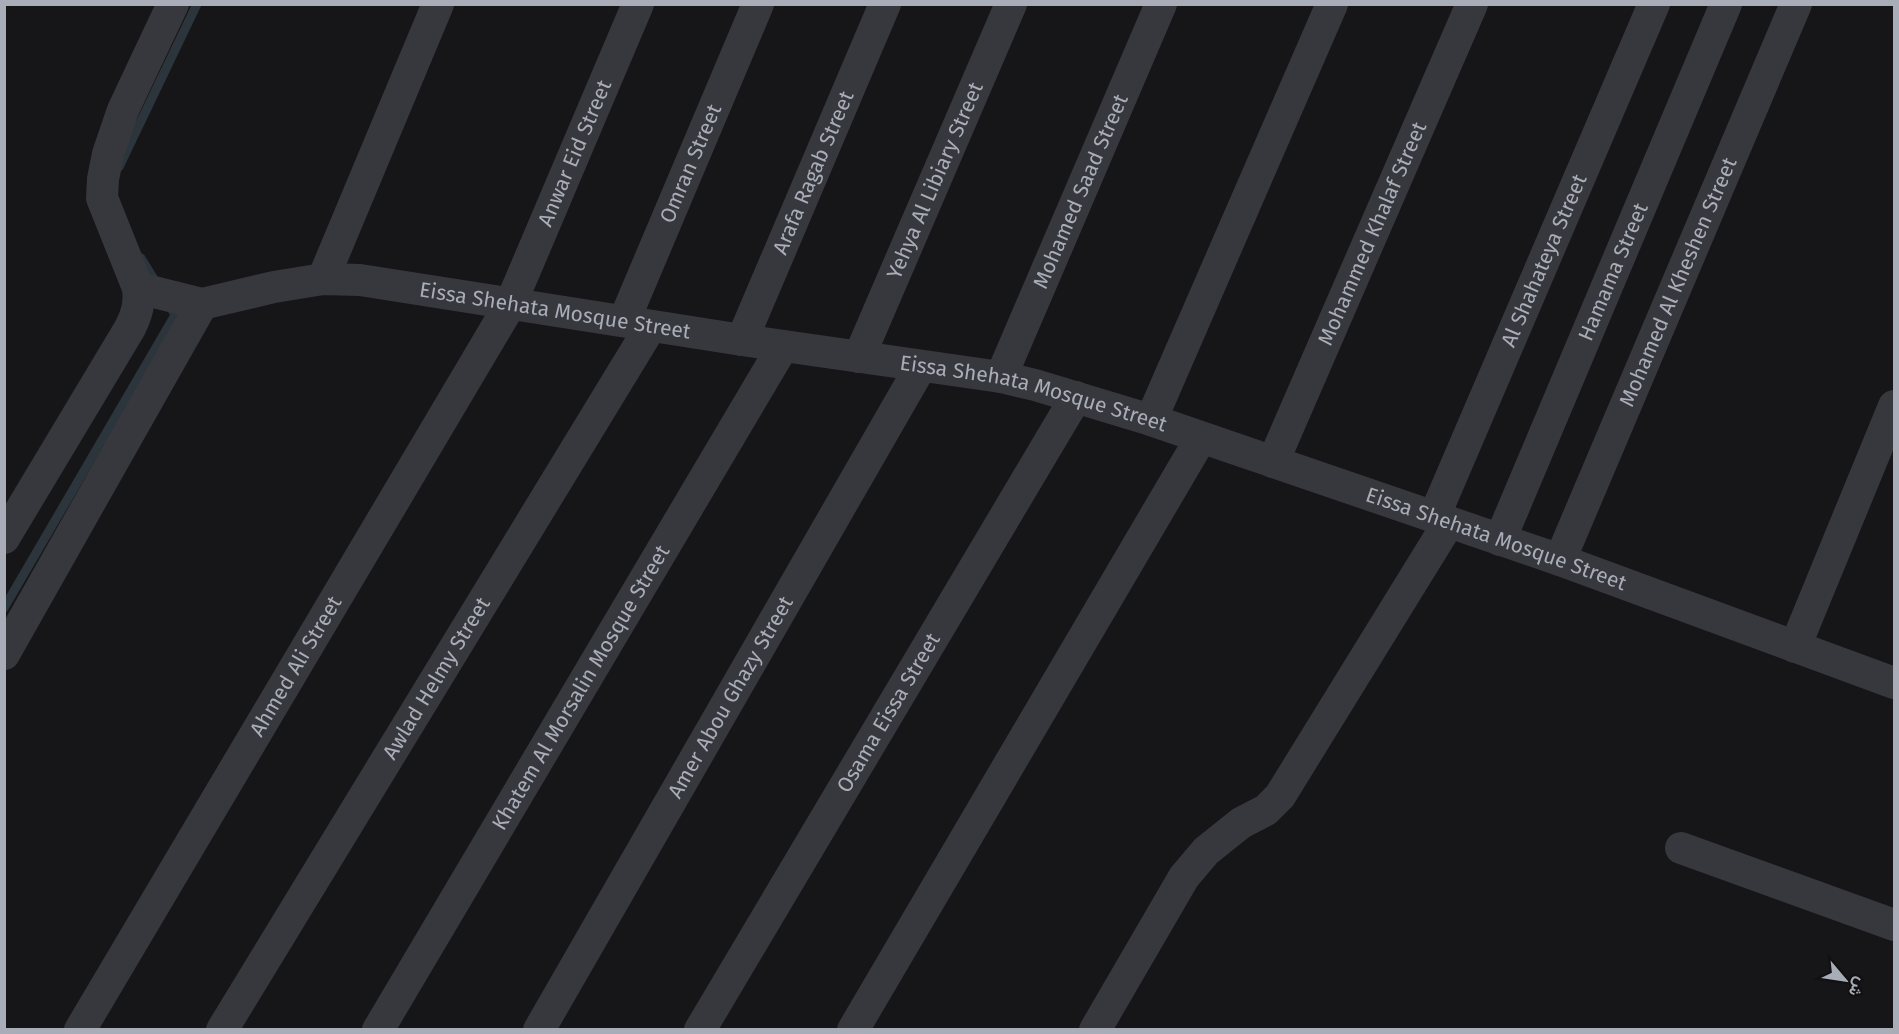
<svg xmlns="http://www.w3.org/2000/svg" width="1899" height="1034" font-family="'Fira Sans',Vazirmatn,sans-serif">
	<rect width="100%" height="100%" fill="#161618"/>
	<g fill="none" stroke-linecap="round" stroke-linejoin="round">
		<path stroke="#2c353c" stroke-width="9" d="M 119,167 L 197,4
			M 141,258 L 157,284
			M 4,608 L 175,315 L 169,304"/>
		<g stroke="#37383d" stroke-width="32">
			<path d="M 323,279 L 438,4"/>
			<path id="s1" d="M 138,288 L 202,304 L 274,287 L 323,279 L 360,280 L 742,340 L 1001,377 L 1035,385 L 1151,420 L 1560,560 L 1894,683"/>
			<path id="s2" d="M 624,321 L 758,4"/>
			<path id="s3" d="M 742,340 L 885,4"/>
			<path id="s4" d="M 859,357 L 1011,4"/>
			<path id="s5" d="M 1001,377 L 1161,4"/>
			<path d="M 1151,420 L 1332,4"/>
			<path id="s6" d="M 1273,462 L 1472,4"/>
			<path id="s7" d="M 1434,517 L 1654,4"/>
			<path d="M 4,538 L 130,328 C 137,314 140,303 138,288 L 102,198 L 103,179 L 108,154 L 123,110 L 173,4"/>
			<path id="s8" d="M 1500,540 L 1726,4"/>
			<path id="s9" d="M 1560,560 L 1796,4"/>
			<path d="M 1795,647 L 1894,406"/>
			<path d="M 4,654 L 202,304"/>
			<path d="M 1681,848 L 1894,925"/>
			<path id="s10" d="M 80,1030 L 511,303 L 638,4"/>
			<path id="s11" d="M 222,1030 L 651,326"/>
			<path id="s12" d="M 378,1030 L 783,346"/>
			<path id="s13" d="M 539,1030 L 921,366"/>
			<path id="s14" d="M 700,1030 L 1076,397"/>
			<path d="M 853,1030 L 1201,438"/>
			<path d="M 1095,1030 L 1184,877 L 1206,851 L 1241,823 L 1266,810 L 1280,796 L 1449,522"/>
		</g>
	</g>
	<g text-anchor="middle" stroke-width="4.5" stroke-linejoin="round" paint-order="stroke">
		<g font-size="21" fill="#a8adb8" stroke="#111113">
			<text dy="7" stroke="none"><textPath href="#s10" startOffset="1008">Anwar Eid Street</textPath></text>
			<text dy="7" stroke="none"><textPath href="#s2" startOffset="171">Omran Street</textPath></text>
			<text dy="7" stroke="none"><textPath href="#s3" startOffset="182">Arafa Ragab Street</textPath></text>
			<text dy="7" stroke="none"><textPath href="#s4" startOffset="192">Yehya Al Libiary Street</textPath></text>
			<text dy="7" stroke="none"><textPath href="#s5" startOffset="202">Mohamed Saad Street</textPath></text>
			<text dy="7" stroke="none"><textPath href="#s6" startOffset="249">Mohammed Khalaf Street</textPath></text>
			<text dy="7" stroke="none"><textPath href="#s7" startOffset="279">Al Shahateya Street</textPath></text>
			<text dy="7" stroke="none"><textPath href="#s8" startOffset="291">Hamama Street</textPath></text>
			<text dy="7" stroke="none"><textPath href="#s9" startOffset="302">Mohamed Al Kheshen Street</textPath></text>
			<text dy="7" stroke="none"><textPath href="#s1" startOffset="424">Eissa Shehata Mosque Street</textPath></text>
			<text dy="7" stroke="none"><textPath href="#s1" startOffset="910">Eissa Shehata Mosque Street</textPath></text>
			<text dy="7" stroke="none"><textPath href="#s1" startOffset="1396">Eissa Shehata Mosque Street</textPath></text>
			<text dy="7" stroke="none"><textPath href="#s10" startOffset="423">Ahmed Ali Street</textPath></text>
			<text dy="7" stroke="none"><textPath href="#s11" startOffset="412">Awlad Helmy Street</textPath></text>
			<text dy="7" stroke="none"><textPath href="#s12" startOffset="398">Khatem Al Morsalin Mosque Street</textPath></text>
			<text dy="7" stroke="none"><textPath href="#s13" startOffset="384">Amer Abou Ghazy Street</textPath></text>
			<text dy="7" stroke="none"><textPath href="#s14" startOffset="369">Osama Eissa Street</textPath></text>
		</g>
	</g>
	<rect width="1899" height="1034" fill="none" stroke="#a8adb8" stroke-width="12"/>
	<g transform="translate(1845 980) rotate(119)" stroke="#111113" stroke-width="4.5" paint-order="stroke">
	<path d="M0-4.5L10 22L0 15L-10 22Z" fill="#a8adb8"/>
	<text y="-9" font-size="16" font-weight="bold" text-anchor="middle" fill="#a8adb8">ش</text>
	</g>
</svg>
